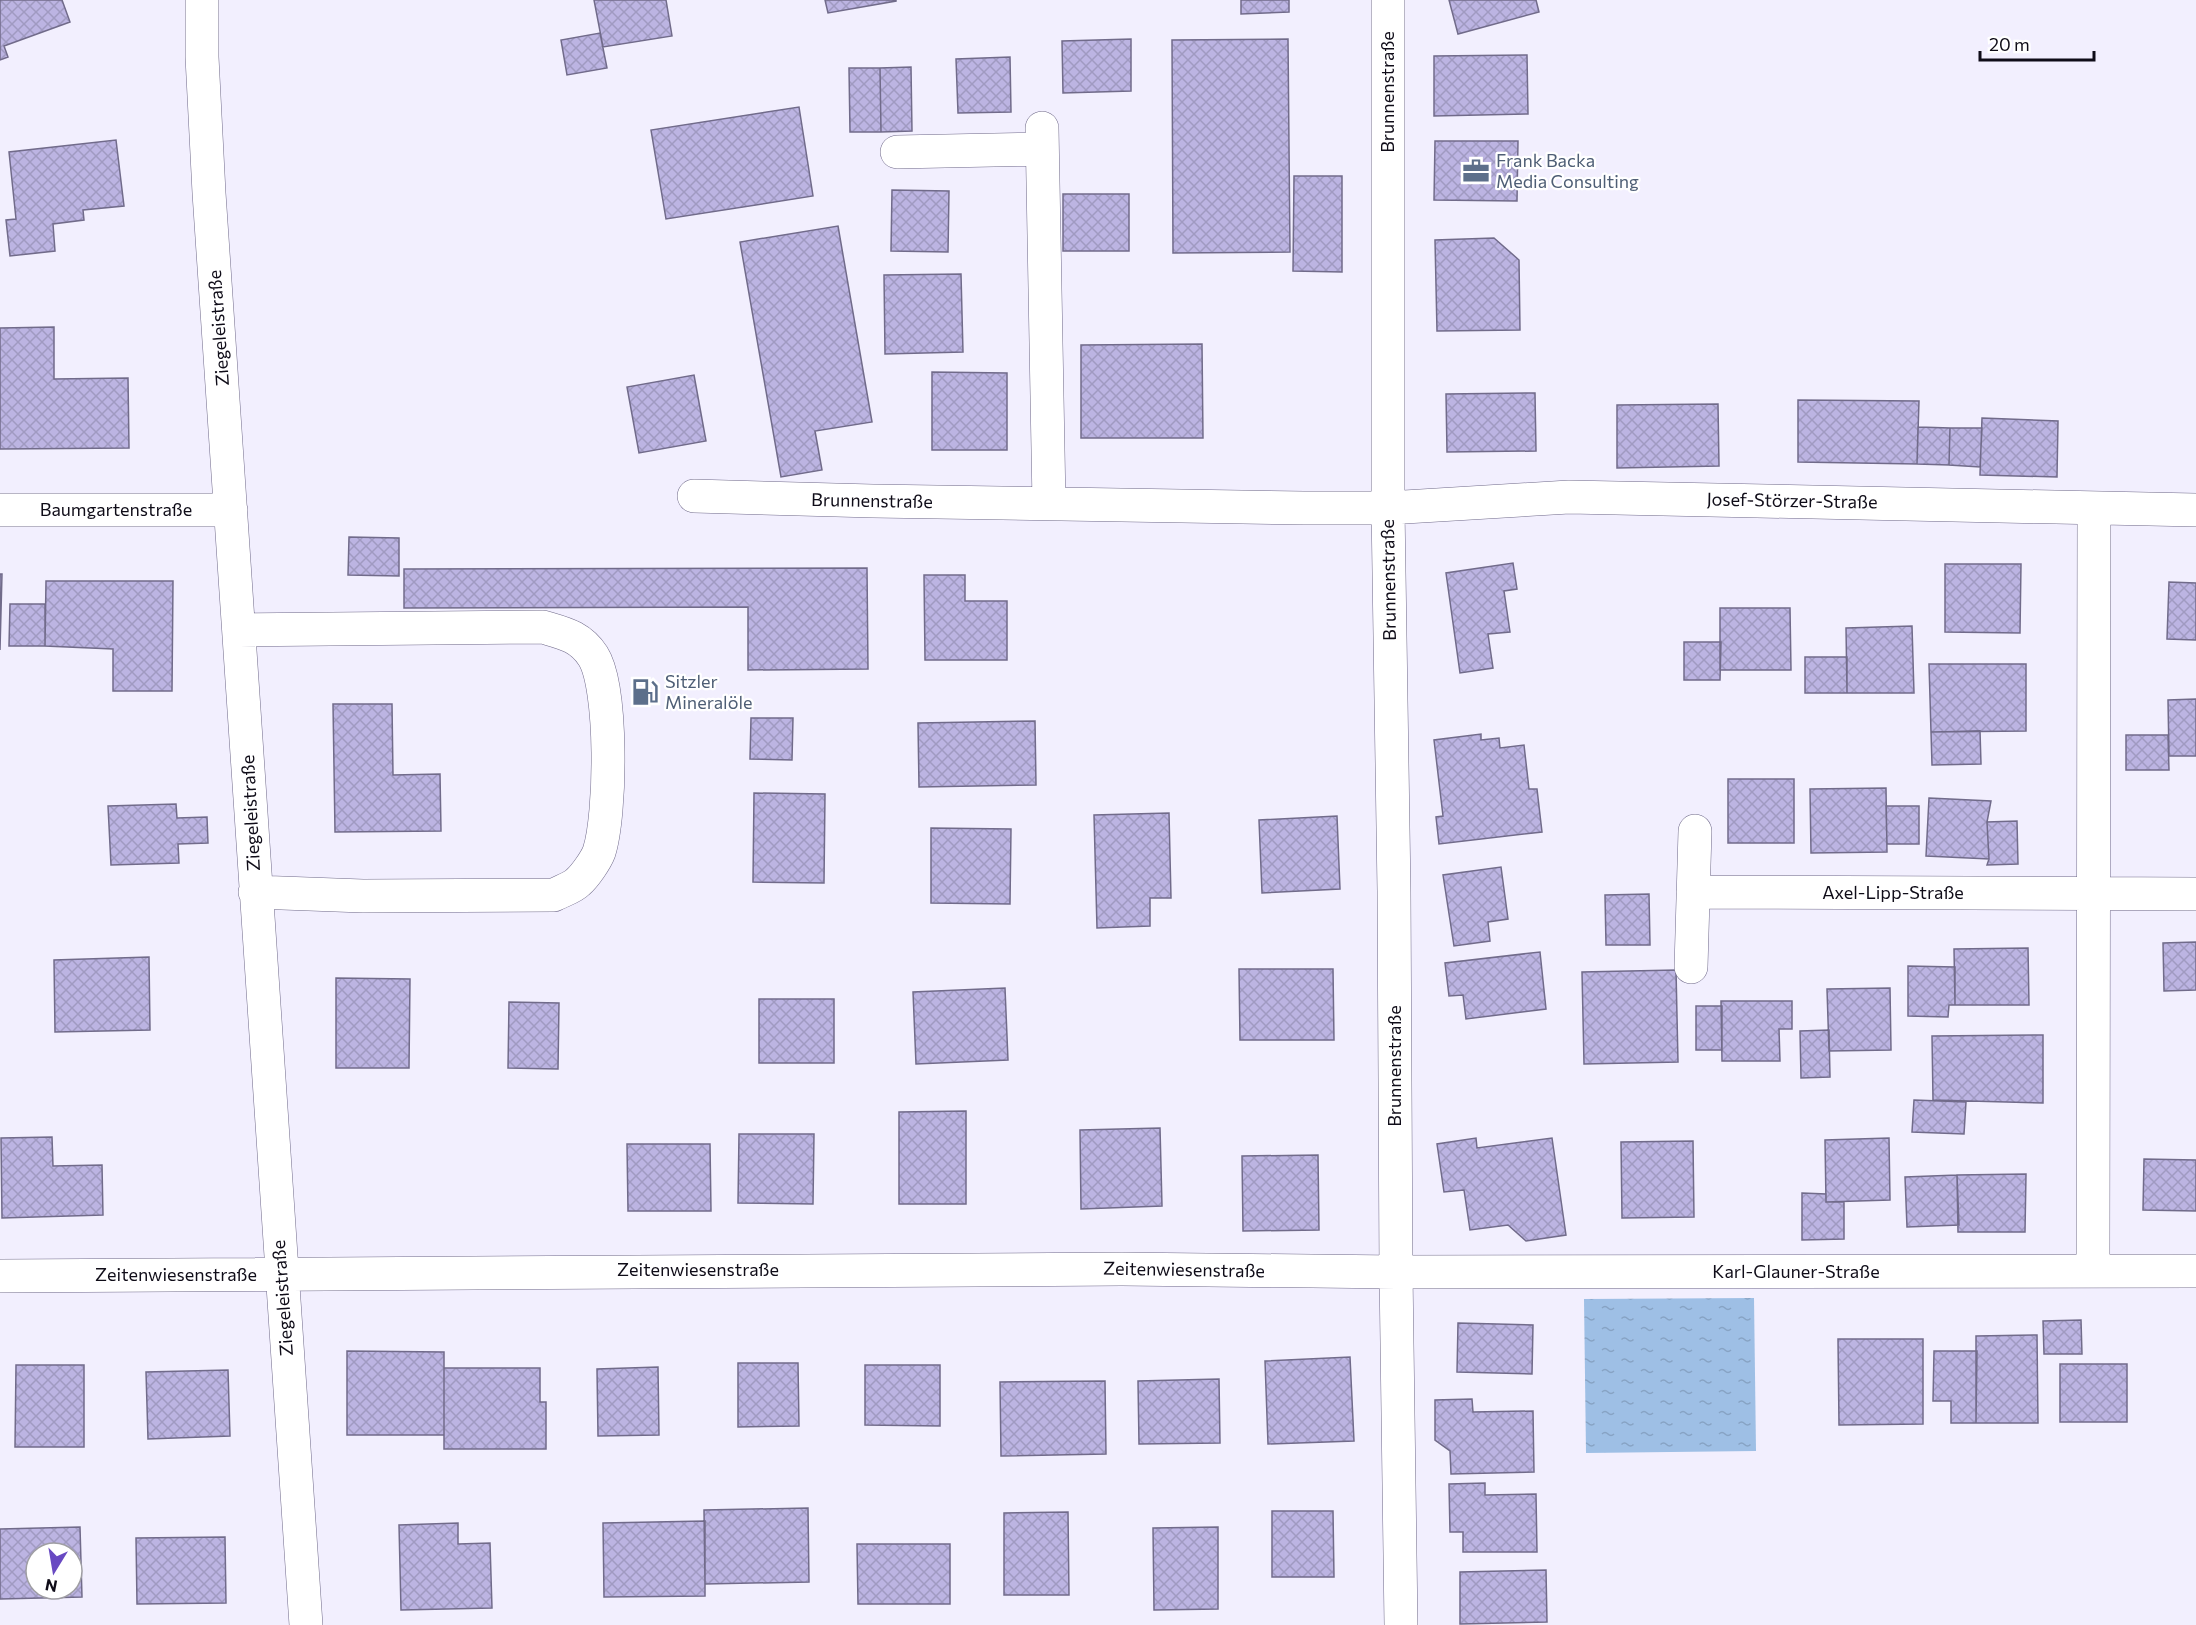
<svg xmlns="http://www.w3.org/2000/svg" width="2196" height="1625" font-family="Commissioner,sans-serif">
	<defs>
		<pattern id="water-ripples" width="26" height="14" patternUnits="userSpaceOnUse" patternTransform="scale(1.5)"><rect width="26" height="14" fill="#9ebfe5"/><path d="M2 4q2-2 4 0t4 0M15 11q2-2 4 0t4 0" fill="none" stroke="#87a3c4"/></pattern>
		<pattern id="building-cross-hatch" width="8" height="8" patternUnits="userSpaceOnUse" patternTransform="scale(1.5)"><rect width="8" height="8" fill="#bcb4e2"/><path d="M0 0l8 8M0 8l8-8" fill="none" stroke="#a09ac1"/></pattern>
	</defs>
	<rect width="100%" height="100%" fill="#f2effe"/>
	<path fill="url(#water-ripples)" d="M 1754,1298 L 1756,1451 L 1586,1453 L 1584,1299 Z"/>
	<path fill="url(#building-cross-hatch)" stroke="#716b8a" stroke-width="1.5" fill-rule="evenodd" d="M 0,0 L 62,0 L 70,22 L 4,46 L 8,57 L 0,60 Z
		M 594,0 L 666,0 L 672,36 L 603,47 Z
		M 825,0 L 896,0 L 896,1 L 828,13 Z
		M 1241,0 L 1289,0 L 1289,12 L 1241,14 Z
		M 1449,0 L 1536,0 L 1539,12 L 1458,34 Z
		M 600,33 L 607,68 L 567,75 L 561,40 Z
		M 1131,39 L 1131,91 L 1063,93 L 1062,41 Z
		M 1288,39 L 1290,252 L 1173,253 L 1172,40 Z
		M 1527,55 L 1528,114 L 1434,116 L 1434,56 Z
		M 1010,57 L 1011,112 L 958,113 L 956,59 Z
		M 911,67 L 912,131 L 881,132 L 880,68 Z
		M 849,68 L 880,68 L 881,132 L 850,132 Z
		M 799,107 L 813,196 L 666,219 L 651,130 Z
		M 116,140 L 124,206 L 83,210 L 84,220 L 53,224 L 55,251 L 10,256 L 6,220 L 16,219 L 9,152 Z
		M 1435,141 L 1518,141 L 1517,201 L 1434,200 Z
		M 1294,176 L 1342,176 L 1342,272 L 1293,271 Z
		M 892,190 L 949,191 L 948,252 L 891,251 Z
		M 1063,194 L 1129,194 L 1129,251 L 1063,251 Z
		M 838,226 L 872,422 L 815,431 L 822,470 L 781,477 L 740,242 Z
		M 1494,238 L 1519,260 L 1520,330 L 1437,331 L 1435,240 Z
		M 961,274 L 963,352 L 885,354 L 884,275 Z
		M 54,327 L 54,379 L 128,378 L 129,448 L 0,449 L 0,328 Z
		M 1202,344 L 1203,438 L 1081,438 L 1081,345 Z
		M 932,372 L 1007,373 L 1007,450 L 932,450 Z
		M 694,375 L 706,441 L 639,453 L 627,387 Z
		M 1535,393 L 1536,451 L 1447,452 L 1446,394 Z
		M 1798,400 L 1919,401 L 1917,464 L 1798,462 Z
		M 1718,404 L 1719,466 L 1617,468 L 1617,405 Z
		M 1982,418 L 2058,421 L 2057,477 L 1980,475 Z
		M 1918,427 L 1950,428 L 1949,465 L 1917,464 Z
		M 1950,428 L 1982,428 L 1980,467 L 1949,465 Z
		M 349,537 L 399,538 L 399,576 L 348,575 Z
		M 1513,563 L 1517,589 L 1504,591 L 1510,632 L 1488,634 L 1493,668 L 1460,673 L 1446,573 Z
		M 1945,564 L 2021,564 L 2020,633 L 1945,632 Z
		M 867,568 L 868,669 L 748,670 L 748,607 L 404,608 L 404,569 Z
		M 0,574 L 2,574 L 0,650 Z
		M 924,575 L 965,575 L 965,601 L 1007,601 L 1007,660 L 925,660 Z
		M 46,581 L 173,581 L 172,691 L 113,691 L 113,649 L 45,646 Z
		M 2169,582 L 2196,583 L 2196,640 L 2167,639 Z
		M 10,604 L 45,604 L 45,646 L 9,646 Z
		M 1720,608 L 1790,608 L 1791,670 L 1720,670 Z
		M 1912,626 L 1914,693 L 1847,693 L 1846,628 Z
		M 1684,642 L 1721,642 L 1720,680 L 1684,680 Z
		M 1805,657 L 1847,657 L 1847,693 L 1805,693 Z
		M 1929,664 L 2026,664 L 2026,731 L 1931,732 Z
		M 2196,699 L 2196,756 L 2169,756 L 2168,700 Z
		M 333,704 L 392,704 L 393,775 L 440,774 L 441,831 L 335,832 Z
		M 751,718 L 793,718 L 792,760 L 750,759 Z
		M 1035,721 L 1036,785 L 919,787 L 918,723 Z
		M 1980,731 L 1981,764 L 1932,765 L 1931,732 Z
		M 1481,734 L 1481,740 L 1499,738 L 1500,748 L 1524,745 L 1529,789 L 1537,789 L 1542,832 L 1439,844 L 1436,817 L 1443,816 L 1434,740 Z
		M 2126,735 L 2168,735 L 2169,770 L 2126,770 Z
		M 1728,779 L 1794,779 L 1794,843 L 1728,843 Z
		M 1886,788 L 1887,852 L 1811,853 L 1810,789 Z
		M 754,793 L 825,794 L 824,883 L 753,882 Z
		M 1929,798 L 1991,801 L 1987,822 L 1989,859 L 1926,856 Z
		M 176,804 L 177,818 L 207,817 L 208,843 L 178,844 L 179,863 L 111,865 L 108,806 Z
		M 1886,806 L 1919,806 L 1919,844 L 1887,844 Z
		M 1169,813 L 1171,898 L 1150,898 L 1150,926 L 1097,928 L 1094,815 Z
		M 1337,816 L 1340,889 L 1262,893 L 1259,820 Z
		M 2017,821 L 2018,864 L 1987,865 L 1989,859 L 1987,822 Z
		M 931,828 L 1011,829 L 1010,904 L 931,903 Z
		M 1501,867 L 1508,919 L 1488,922 L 1490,941 L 1454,946 L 1443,875 Z
		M 1649,894 L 1650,945 L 1606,945 L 1605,895 Z
		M 2196,942 L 2196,990 L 2164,991 L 2163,943 Z
		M 2028,948 L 2029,1005 L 1955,1005 L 1954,949 Z
		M 1540,952 L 1546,1009 L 1466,1019 L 1463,995 L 1449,996 L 1445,963 Z
		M 149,957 L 150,1030 L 55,1032 L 54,960 Z
		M 1908,966 L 1955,967 L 1955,1005 L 1949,1005 L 1948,1017 L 1908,1016 Z
		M 1239,969 L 1333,969 L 1334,1040 L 1240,1040 Z
		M 1676,970 L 1678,1062 L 1584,1064 L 1582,972 Z
		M 336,978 L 410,979 L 409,1068 L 336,1068 Z
		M 1005,988 L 1008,1060 L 916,1064 L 913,992 Z
		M 1890,988 L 1891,1050 L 1829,1051 L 1827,989 Z
		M 759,999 L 834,999 L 834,1063 L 759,1063 Z
		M 1721,1001 L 1792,1001 L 1792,1029 L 1779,1029 L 1780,1061 L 1722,1061 Z
		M 509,1002 L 559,1003 L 558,1069 L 508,1068 Z
		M 1696,1006 L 1722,1006 L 1722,1050 L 1696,1050 Z
		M 1829,1030 L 1830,1077 L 1801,1078 L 1800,1031 Z
		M 2043,1035 L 2043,1103 L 1933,1100 L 1932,1036 Z
		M 1914,1100 L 1966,1102 L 1964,1134 L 1912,1132 Z
		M 966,1111 L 966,1204 L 899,1204 L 899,1112 Z
		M 1160,1128 L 1162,1206 L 1081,1209 L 1080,1130 Z
		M 739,1134 L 814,1134 L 813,1204 L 738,1203 Z
		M 52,1137 L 53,1166 L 102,1165 L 103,1215 L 2,1218 L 1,1138 Z
		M 1476,1138 L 1477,1148 L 1552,1138 L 1566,1235 L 1526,1241 L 1508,1225 L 1470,1230 L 1464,1190 L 1444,1192 L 1437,1144 Z
		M 1889,1138 L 1890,1200 L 1826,1202 L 1825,1140 Z
		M 1693,1141 L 1694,1217 L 1622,1218 L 1621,1142 Z
		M 627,1144 L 710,1144 L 711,1211 L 628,1211 Z
		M 1318,1155 L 1319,1230 L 1243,1231 L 1242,1156 Z
		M 2144,1159 L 2196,1160 L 2196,1211 L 2143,1210 Z
		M 2026,1174 L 2025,1232 L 1958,1232 L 1957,1175 Z
		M 1957,1175 L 1959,1225 L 1907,1227 L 1905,1177 Z
		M 1802,1193 L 1826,1194 L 1826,1202 L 1844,1202 L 1844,1239 L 1802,1240 Z
		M 2081,1320 L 2082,1354 L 2044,1354 L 2043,1321 Z
		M 1458,1323 L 1533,1325 L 1532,1374 L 1457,1372 Z
		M 2037,1335 L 2038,1423 L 1976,1423 L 1976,1336 Z
		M 1838,1339 L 1923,1339 L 1923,1424 L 1839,1425 Z
		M 347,1351 L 444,1352 L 444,1435 L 347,1435 Z
		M 1934,1351 L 1977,1351 L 1976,1423 L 1951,1423 L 1951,1401 L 1933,1401 Z
		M 1350,1357 L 1354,1441 L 1268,1444 L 1265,1361 Z
		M 738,1363 L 798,1363 L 799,1426 L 738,1427 Z
		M 2060,1364 L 2127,1364 L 2127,1422 L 2060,1422 Z
		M 16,1365 L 84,1365 L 84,1447 L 15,1447 Z
		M 865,1365 L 940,1365 L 940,1426 L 865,1425 Z
		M 658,1367 L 659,1435 L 598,1436 L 597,1369 Z
		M 444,1368 L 540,1368 L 540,1402 L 546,1402 L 546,1449 L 444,1449 Z
		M 228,1370 L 230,1436 L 148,1439 L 146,1372 Z
		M 1219,1379 L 1220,1443 L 1139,1444 L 1138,1381 Z
		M 1105,1381 L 1106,1454 L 1001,1456 L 1000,1382 Z
		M 1472,1399 L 1473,1412 L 1533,1411 L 1534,1472 L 1451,1474 L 1450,1451 L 1435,1440 L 1435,1400 Z
		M 1485,1483 L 1485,1495 L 1536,1494 L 1537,1552 L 1463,1552 L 1463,1532 L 1450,1532 L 1449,1484 Z
		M 808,1508 L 809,1582 L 705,1584 L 704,1510 Z
		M 1272,1511 L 1333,1511 L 1334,1577 L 1272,1577 Z
		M 1068,1512 L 1069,1595 L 1004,1595 L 1004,1513 Z
		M 705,1521 L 705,1596 L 604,1597 L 603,1523 Z
		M 458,1523 L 458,1544 L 490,1543 L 492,1608 L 401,1610 L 399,1525 Z
		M 80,1527 L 82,1597 L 0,1599 L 0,1529 ZM 36,1553 L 72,1553 L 72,1589 L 36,1589 Z
		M 1218,1527 L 1218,1609 L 1154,1610 L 1153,1528 Z
		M 225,1537 L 226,1603 L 137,1604 L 136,1538 Z
		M 857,1544 L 950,1544 L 950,1604 L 858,1604 Z
		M 1546,1570 L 1547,1622 L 1460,1624 L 1460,1572 Z"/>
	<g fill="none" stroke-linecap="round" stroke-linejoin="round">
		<defs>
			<path id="minor" d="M 202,0 L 202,57 L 209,193 L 306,1625
				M 1388,0 L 1388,508 L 1394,891 L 1396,1272 L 1401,1625
				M 1042,128 L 1049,503
				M 897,152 L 1042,149
				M 694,496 L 873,501 L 1304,508 L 1388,508 L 1569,497 L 2196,510
				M 0,510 L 231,510
				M 240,630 L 543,627 C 563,633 580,636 593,656 C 613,687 611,816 599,852 C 596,860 585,876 578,882 C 572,888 561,891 554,895 L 363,896 L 255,892
				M 1693,892 L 2196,894
				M 1691,967 L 1695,831
				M 2093,1271 L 2094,508
				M 0,1276 L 1122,1269 L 1396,1272 L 2196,1271"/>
		</defs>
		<use href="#minor" stroke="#706a8a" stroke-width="34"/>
		<use href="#minor" stroke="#fff" stroke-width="33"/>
	</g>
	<defs>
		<symbol id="office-bare" viewBox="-9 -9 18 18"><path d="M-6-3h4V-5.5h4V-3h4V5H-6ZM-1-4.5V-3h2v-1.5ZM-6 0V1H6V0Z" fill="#5c6f8a" stroke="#fff" stroke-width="2.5" paint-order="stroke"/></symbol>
		<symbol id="fuel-bare" viewBox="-9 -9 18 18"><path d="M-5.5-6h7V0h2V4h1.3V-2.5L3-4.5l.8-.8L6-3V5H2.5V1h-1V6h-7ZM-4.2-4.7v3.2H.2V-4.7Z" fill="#5c6f8a" stroke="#fff" stroke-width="2.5" paint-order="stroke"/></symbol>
	</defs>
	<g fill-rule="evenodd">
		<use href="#office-bare" x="1457" y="152" width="38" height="38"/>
		<use href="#fuel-bare" x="626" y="673" width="38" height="38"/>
	</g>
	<g text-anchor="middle" stroke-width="4.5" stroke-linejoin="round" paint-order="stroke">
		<g font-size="18" fill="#0f0c18" stroke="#fff">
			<text transform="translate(1388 92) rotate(-90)" y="6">Brunnenstraße</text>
			<text transform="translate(219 328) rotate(-94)" y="6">Ziegeleistraße</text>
			<text transform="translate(872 501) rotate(1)" y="6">Brunnenstraße</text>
			<text transform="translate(1792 501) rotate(1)" y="6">Josef-Störzer-Straße</text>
			<text x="116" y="516">Baumgartenstraße</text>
			<text transform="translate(1389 580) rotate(-91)" y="6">Brunnenstraße</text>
			<text transform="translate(251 813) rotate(-93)" y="6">Ziegeleistraße</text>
			<text x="1893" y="899">Axel-Lipp-Straße</text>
			<text transform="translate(1395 1066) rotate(-90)" y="6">Brunnenstraße</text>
			<text x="698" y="1276">Zeitenwiesenstraße</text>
			<text transform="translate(1184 1270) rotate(1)" y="6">Zeitenwiesenstraße</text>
			<text x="1796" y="1278">Karl-Glauner-Straße</text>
			<text x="176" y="1281">Zeitenwiesenstraße</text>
			<text transform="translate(283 1298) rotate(-94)" y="6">Ziegeleistraße</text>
		</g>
		<g font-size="18" fill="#4e5e75" stroke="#fff" text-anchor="start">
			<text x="1496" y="167">Frank Backa<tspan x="1496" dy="21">Media Consulting</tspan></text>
			<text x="665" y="688">Sitzler<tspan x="665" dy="21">Mineralöle</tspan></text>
		</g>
	</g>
	<g transform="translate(54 1571) rotate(191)"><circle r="28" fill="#ffffff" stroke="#9f9ea3" stroke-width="1.5"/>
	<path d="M0-4.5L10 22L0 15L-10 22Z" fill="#6849c2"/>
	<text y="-9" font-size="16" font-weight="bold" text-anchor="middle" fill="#0f0c18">N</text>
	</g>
	<path d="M1980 51v9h114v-9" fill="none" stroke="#0f0c18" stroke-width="3"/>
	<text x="1989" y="51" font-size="18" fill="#0f0c18" stroke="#ffffff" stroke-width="4.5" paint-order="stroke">20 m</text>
</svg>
